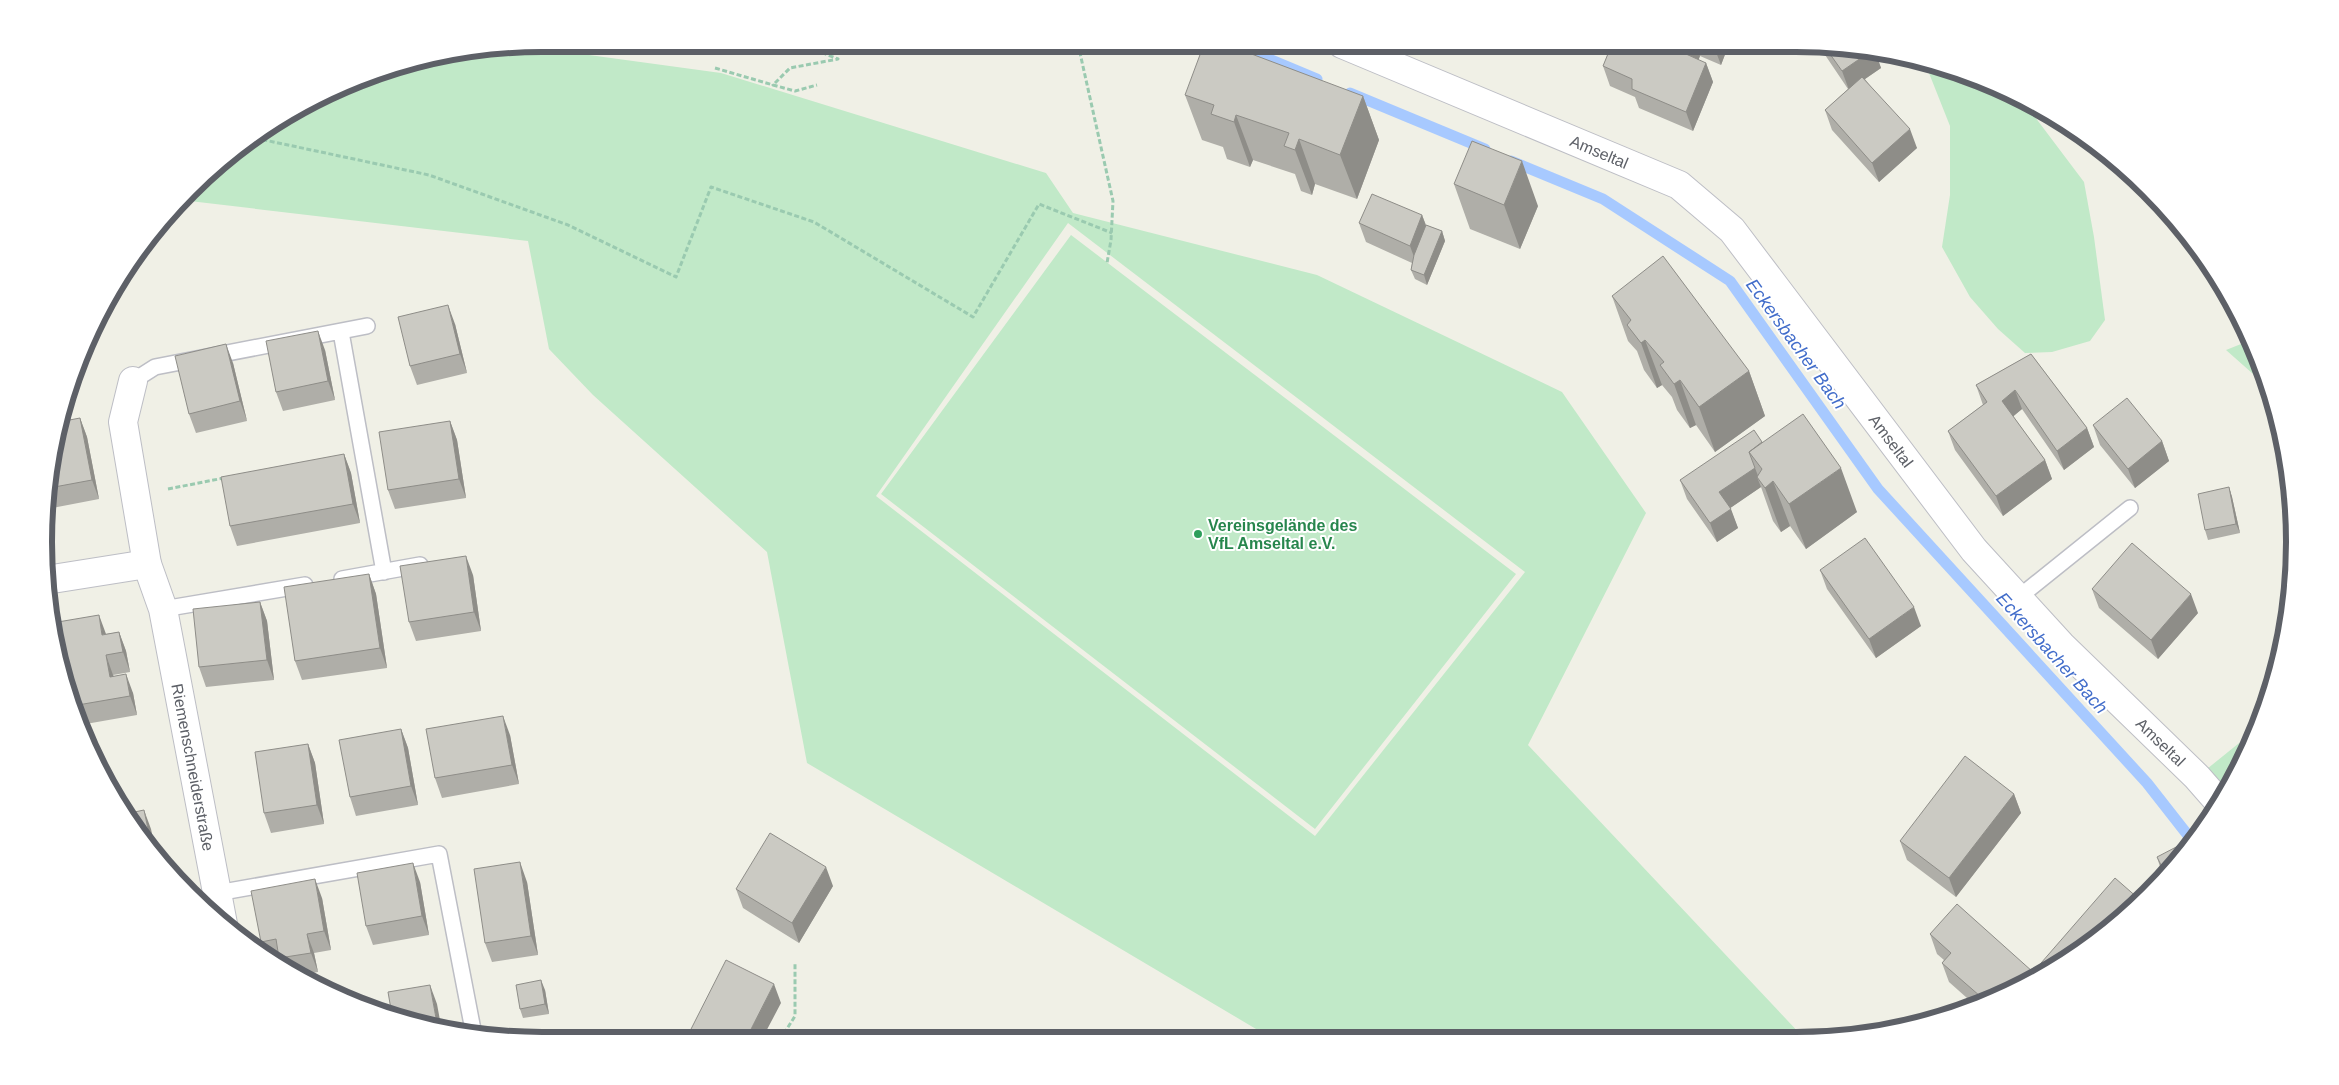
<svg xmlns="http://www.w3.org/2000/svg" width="2339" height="1085" font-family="Helvetica,sans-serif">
	<rect width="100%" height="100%" fill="#f0f0e6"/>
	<path fill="#c1e9c8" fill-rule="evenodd" d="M 523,46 L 721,73 L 1046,173 L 1073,213 L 1317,275 L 1562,392 L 1646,513 L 1528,745 L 1803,1037 L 1273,1039 L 807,763 L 767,552 L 593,395 L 549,349 L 528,241 L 181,200 L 214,167 L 293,110 L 382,70 L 445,53 ZM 1068,223 L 1525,572 L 1315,836 L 876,496 Z
		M 1925,63 L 1987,82 L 2027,103 L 2035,117 L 2084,182 L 2094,237 L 2105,320 L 2090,341 L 2052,352 L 2025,353 L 1998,329 L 1970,297 L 1942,247 L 1950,195 L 1950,126 Z
		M 1071,235 L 1516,574 L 1315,829 L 881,494 Z
		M 2251,340 L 2257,351 L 2271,397 L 2261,381 L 2226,350 Z
		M 2259,727 L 2257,733 L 2211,814 L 2197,777 Z"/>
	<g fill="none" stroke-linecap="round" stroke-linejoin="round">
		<path stroke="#a7c9ff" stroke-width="11" d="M 1233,44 L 1317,79
			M 1350,93 L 1485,149
			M 1511,161 L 1603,199 L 1730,281 L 1878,489 L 2147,783 L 2194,843"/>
		<defs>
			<path id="service" d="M 341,332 L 384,572
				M 133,381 L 155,367 L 367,326
				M 342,579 L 420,565
				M 2018,598 L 2130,508
				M 163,609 L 305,585
				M 217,893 L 439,854 L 474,1035"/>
			<g id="minor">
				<path id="s1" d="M 1342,44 L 1679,185 L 1732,230 L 1974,550 L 2061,645 L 2197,777 L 2218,801"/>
				<path id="s2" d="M 133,381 L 123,422 L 147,564 L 163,609 L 223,924"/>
				<path d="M 46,580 L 147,564"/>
			</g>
		</defs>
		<use href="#service" stroke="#bdbec5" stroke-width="18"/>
		<use href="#minor" stroke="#bdbec5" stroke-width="30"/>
		<path stroke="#9acab0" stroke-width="3" stroke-dasharray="5 2.5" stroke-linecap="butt" d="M 801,44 L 838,59 L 790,68 L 773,85 L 795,91 L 817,85
			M 1078,44 L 1113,201 L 1111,240 L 1107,263
			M 715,68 L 773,85
			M 255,138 L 429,175 L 568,225 L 676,277 L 711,187 L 814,222 L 973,317 L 1039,204 L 1112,233
			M 168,489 L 224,478
			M 780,1040 L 795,1016 L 795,964"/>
		<use href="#service" stroke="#fff" stroke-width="15"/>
		<use href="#minor" stroke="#fff" stroke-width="28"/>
	</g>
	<path fill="#afaea8" d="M 1612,44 L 1729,44 L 1721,65 L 1700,56 L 1698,60 L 1706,63 L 1713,82 L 1693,131 L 1639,108 L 1635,97 L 1610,86 L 1603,66 Z
		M 1819,46 L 1875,51 L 1881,68 L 1865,79 L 1917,148 L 1879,182 L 1832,130 L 1825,110 L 1848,89 Z
		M 1185,95 L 1363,96 L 1379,140 L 1357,199 L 1315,184 L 1312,195 L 1301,191 L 1295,174 L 1253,160 L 1250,167 L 1227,159 L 1223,147 L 1202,140 Z
		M 1454,184 L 1538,206 L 1520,249 L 1470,229 Z
		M 1422,215 L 1426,225 L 1442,231 L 1445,241 L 1427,285 L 1415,279 L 1411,270 L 1412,263 L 1366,242 L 1359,223 Z
		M 1612,296 L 1749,371 L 1765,416 L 1715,452 L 1696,425 L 1690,428 L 1677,410 L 1672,397 L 1662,385 L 1657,388 L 1644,370 L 1637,351 L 1628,341 Z
		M 455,324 L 467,373 L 417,385 L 410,366 Z
		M 325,350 L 335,400 L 283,411 L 276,392 Z
		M 2031,354 L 2087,428 L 2094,447 L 2064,470 L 2022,409 L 2013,416 L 2045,460 L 2052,479 L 2003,516 L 1955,450 L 1948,431 L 1983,405 L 1976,385 Z
		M 233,363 L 247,421 L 196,433 L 189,414 Z
		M 80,418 L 87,437 L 99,499 L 47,509 L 53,445 Z
		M 450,421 L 457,440 L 466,498 L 395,509 L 388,490 Z
		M 2093,425 L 2162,441 L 2169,461 L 2135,488 L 2100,445 Z
		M 1762,442 L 1857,512 L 1806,549 L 1790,526 L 1781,532 L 1773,521 L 1761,487 L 1730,508 L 1738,528 L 1717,542 L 1687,499 L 1680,480 Z
		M 344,454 L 351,473 L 360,523 L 237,546 L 230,526 Z
		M 2229,487 L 2232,497 L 2240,533 L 2208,540 L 2205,530 Z
		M 1820,570 L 1921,626 L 1876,658 L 1827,589 Z
		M 369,574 L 376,594 L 387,668 L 302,680 L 295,661 Z
		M 473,575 L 481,631 L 416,641 L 409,622 Z
		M 2092,589 L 2198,613 L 2158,659 L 2099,608 Z
		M 260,602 L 267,621 L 274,680 L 206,687 L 199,667 Z
		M 119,632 L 126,651 L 130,672 L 113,675 L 114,676 L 133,693 L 137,715 L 80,725 L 70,703 L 106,634 Z
		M 401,729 L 408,748 L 418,805 L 356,816 L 350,797 Z
		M 510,735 L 519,784 L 442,798 L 435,778 Z
		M 308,744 L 315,763 L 324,824 L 271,833 L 264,813 Z
		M 2014,794 L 2021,813 L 1956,897 L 1907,860 L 1900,841 Z
		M 2184,854 L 2164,874 L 2160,867 L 2157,857 Z
		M 420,882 L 429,935 L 373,945 L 366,926 Z
		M 527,882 L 538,955 L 492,962 L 485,943 Z
		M 833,886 L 799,943 L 743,908 L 736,889 Z
		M 322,898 L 331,950 L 314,953 L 318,972 L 296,976 L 282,967 L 279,959 L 273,960 L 265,954 L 261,942 Z
		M 1930,934 L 2033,972 L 2100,938 L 1988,1003 L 1976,1006 L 1949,982 L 1942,963 L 1944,960 L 1937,954 Z
		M 545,990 L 549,1014 L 523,1018 L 520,1009 Z"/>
	<path fill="#8e8d88" d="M 1690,44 L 1695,44 L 1700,56 L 1693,74 L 1686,54 Z
		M 1713,44 L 1729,44 L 1721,65 Z
		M 1871,51 L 1875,51 L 1881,68 L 1849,90 L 1842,71 Z
		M 1706,63 L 1713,82 L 1693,131 L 1686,112 Z
		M 1363,96 L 1379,140 L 1357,199 L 1340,155 Z
		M 1236,115 L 1253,160 L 1250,167 L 1234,122 Z
		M 1910,129 L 1917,148 L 1879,182 L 1872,163 Z
		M 1299,139 L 1315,184 L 1312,195 L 1295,150 Z
		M 1522,161 L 1538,206 L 1520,249 L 1504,205 Z
		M 1422,215 L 1429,234 L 1417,265 L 1410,246 Z
		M 1442,231 L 1445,241 L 1427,285 L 1424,275 Z
		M 448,305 L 455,324 L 467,373 L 460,354 Z
		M 318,331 L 325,350 L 335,400 L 328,381 Z
		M 1645,340 L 1662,385 L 1657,388 L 1641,343 Z
		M 226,344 L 233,363 L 247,421 L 240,401 Z
		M 1749,371 L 1765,416 L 1715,452 L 1699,407 Z
		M 1680,380 L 1696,425 L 1690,428 L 1674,384 Z
		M 2015,390 L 2022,409 L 2009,420 L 2002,401 Z
		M 80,418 L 87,437 L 99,499 L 92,480 Z
		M 450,421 L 457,440 L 466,498 L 459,479 Z
		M 2087,428 L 2094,447 L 2064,470 L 2057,451 Z
		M 2162,441 L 2169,461 L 2135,488 L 2128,469 Z
		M 344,454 L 351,473 L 360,523 L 353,504 Z
		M 2045,460 L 2052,479 L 2003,516 L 1996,496 Z
		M 1755,468 L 1760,481 L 1757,477 L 1761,487 L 1726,511 L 1719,492 Z
		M 1841,468 L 1857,512 L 1806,549 L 1789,504 Z
		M 1773,481 L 1790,526 L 1781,532 L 1765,488 Z
		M 2229,487 L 2232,497 L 2240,533 L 2236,524 Z
		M 1731,509 L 1738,528 L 1717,542 L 1710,523 Z
		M 466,556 L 473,575 L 481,631 L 474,612 Z
		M 369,574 L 376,594 L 387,668 L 380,648 Z
		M 2191,594 L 2198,613 L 2158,659 L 2151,640 Z
		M 260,602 L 267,621 L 274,680 L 267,660 Z
		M 1914,607 L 1921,626 L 1876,658 L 1869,639 Z
		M 99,615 L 106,634 L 102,635 Z
		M 119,632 L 126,651 L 130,672 L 123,652 Z
		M 106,655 L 113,675 L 117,696 L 110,677 Z
		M 126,674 L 133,693 L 137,715 L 130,696 Z
		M 503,716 L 510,735 L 519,784 L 512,765 Z
		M 401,729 L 408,748 L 418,805 L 411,786 Z
		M 308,744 L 315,763 L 324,824 L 317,805 Z
		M 2014,794 L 2021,813 L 1956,897 L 1949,878 Z
		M 144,810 L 151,829 L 157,857 L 153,853 Z
		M 520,862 L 527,882 L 538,955 L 531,936 Z
		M 413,863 L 420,882 L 429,935 L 422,916 Z
		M 826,867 L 833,886 L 799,943 L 792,923 Z
		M 315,879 L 322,898 L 331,950 L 324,931 Z
		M 307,934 L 314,953 L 318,972 L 311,953 Z
		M 541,980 L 545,990 L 549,1014 L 545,1004 Z
		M 774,984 L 781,1003 L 761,1041 L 745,1041 Z
		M 430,985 L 437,1004 L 442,1031 L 438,1029 Z"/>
	<path fill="#cbcac3" stroke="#8e8d88" d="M 1204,44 L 1225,44 L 1363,96 L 1340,155 L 1299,139 L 1295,150 L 1284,146 L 1289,133 L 1236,115 L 1234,122 L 1211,114 L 1214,105 L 1185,95 Z
		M 1612,44 L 1690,44 L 1686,54 L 1706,63 L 1686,112 L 1632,89 L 1632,79 L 1603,66 Z
		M 1825,47 L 1871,51 L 1842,71 Z
		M 1862,77 L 1910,129 L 1872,163 L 1825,110 Z
		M 1472,141 L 1522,161 L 1504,205 L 1454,184 Z
		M 1372,194 L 1422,215 L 1410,246 L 1359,223 Z
		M 1426,225 L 1442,231 L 1424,275 L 1411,270 L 1414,255 Z
		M 1663,256 L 1749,371 L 1699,407 L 1680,380 L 1674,384 L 1660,365 L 1664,362 L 1645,340 L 1641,343 L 1627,325 L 1631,320 L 1612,296 Z
		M 448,305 L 460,354 L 410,366 L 398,317 Z
		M 318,331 L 328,381 L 276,392 L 266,341 Z
		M 226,344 L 240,401 L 189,414 L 175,356 Z
		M 2031,354 L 2087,428 L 2057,451 L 2015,390 L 2002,401 L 2045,460 L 1996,496 L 1948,431 L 1987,402 L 1976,385 Z
		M 2127,398 L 2162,441 L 2128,469 L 2093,425 Z
		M 1803,414 L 1841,468 L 1789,504 L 1773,481 L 1765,488 L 1757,477 L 1762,469 L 1749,452 Z
		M 80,418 L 92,480 L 49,488 L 53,445 L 59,422 Z
		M 450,421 L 459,479 L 388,490 L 379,432 Z
		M 1754,430 L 1762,442 L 1749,452 L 1755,468 L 1719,492 L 1731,509 L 1710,523 L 1680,480 Z
		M 344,454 L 353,504 L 230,526 L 221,477 Z
		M 2229,487 L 2236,524 L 2205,530 L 2198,494 Z
		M 1865,538 L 1914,607 L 1869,639 L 1820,570 Z
		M 2132,543 L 2191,594 L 2151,640 L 2092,589 Z
		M 466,556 L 474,612 L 409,622 L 400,566 Z
		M 369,574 L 380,648 L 295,661 L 284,587 Z
		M 260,602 L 267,660 L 199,667 L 193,609 Z
		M 99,615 L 102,635 L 119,632 L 123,652 L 106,655 L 110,677 L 126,674 L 130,696 L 72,706 L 52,623 Z
		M 503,716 L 512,765 L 435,778 L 426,729 Z
		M 401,729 L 411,786 L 350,797 L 339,740 Z
		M 308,744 L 317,805 L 264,813 L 255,752 Z
		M 1965,756 L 2014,794 L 1949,878 L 1900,841 Z
		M 144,810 L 153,853 L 147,846 L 125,814 Z
		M 770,833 L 826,867 L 792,923 L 736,889 Z
		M 2180,845 L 2184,854 L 2165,873 L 2157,857 Z
		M 520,862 L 531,936 L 485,943 L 474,869 Z
		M 413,863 L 422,916 L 366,926 L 357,873 Z
		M 2115,878 L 2139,899 L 2100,938 L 2029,979 L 2028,978 Z
		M 315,879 L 324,931 L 307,934 L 311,953 L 279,958 L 276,939 L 261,942 L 251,891 Z
		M 1957,904 L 2033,972 L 2028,978 L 2029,980 L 1988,1003 L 1942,963 L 1951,953 L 1930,934 Z
		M 726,960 L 774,984 L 745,1041 L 690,1041 L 686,1039 Z
		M 541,980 L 545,1004 L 520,1009 L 516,985 Z
		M 430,985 L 438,1029 L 392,1015 L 388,992 Z"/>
	<circle fill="#2e9e5b" stroke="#fff" stroke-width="2" cx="1198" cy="534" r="5"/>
	<g text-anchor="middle" stroke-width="4" stroke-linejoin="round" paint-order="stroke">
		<g font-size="16" fill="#5d6067" stroke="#fff">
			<text dy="6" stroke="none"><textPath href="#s1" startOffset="279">Amseltal</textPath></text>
			<text dy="6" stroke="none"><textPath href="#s1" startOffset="699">Amseltal</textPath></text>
			<text dy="6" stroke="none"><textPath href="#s1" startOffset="1104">Amseltal</textPath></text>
			<text dy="6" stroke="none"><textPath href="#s2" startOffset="395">Riemenschneiderstraße</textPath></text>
		</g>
		<g font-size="16" font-weight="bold" fill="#27864d" stroke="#fff" text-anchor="start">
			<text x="1208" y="531">Vereinsgelände des<tspan x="1208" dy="18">VfL Amseltal e.V.</tspan></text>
		</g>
		<g font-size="18" font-style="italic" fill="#426dca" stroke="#fff">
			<text transform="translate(1796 344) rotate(54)" y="6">Eckersbacher Bach</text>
			<text transform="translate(2052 653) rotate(48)" y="6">Eckersbacher Bach</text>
		</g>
	</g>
	<path d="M0 0H2339V1085H0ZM542 52H1796A490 490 0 0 1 2286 542V542A490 490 0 0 1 1796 1032H542A490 490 0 0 1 52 542V542A490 490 0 0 1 542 52Z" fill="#fff" fill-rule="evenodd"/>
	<path fill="none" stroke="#5d6067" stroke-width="6" d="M542 52H1796A490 490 0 0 1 2286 542V542A490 490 0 0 1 1796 1032H542A490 490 0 0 1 52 542V542A490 490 0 0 1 542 52Z"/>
</svg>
